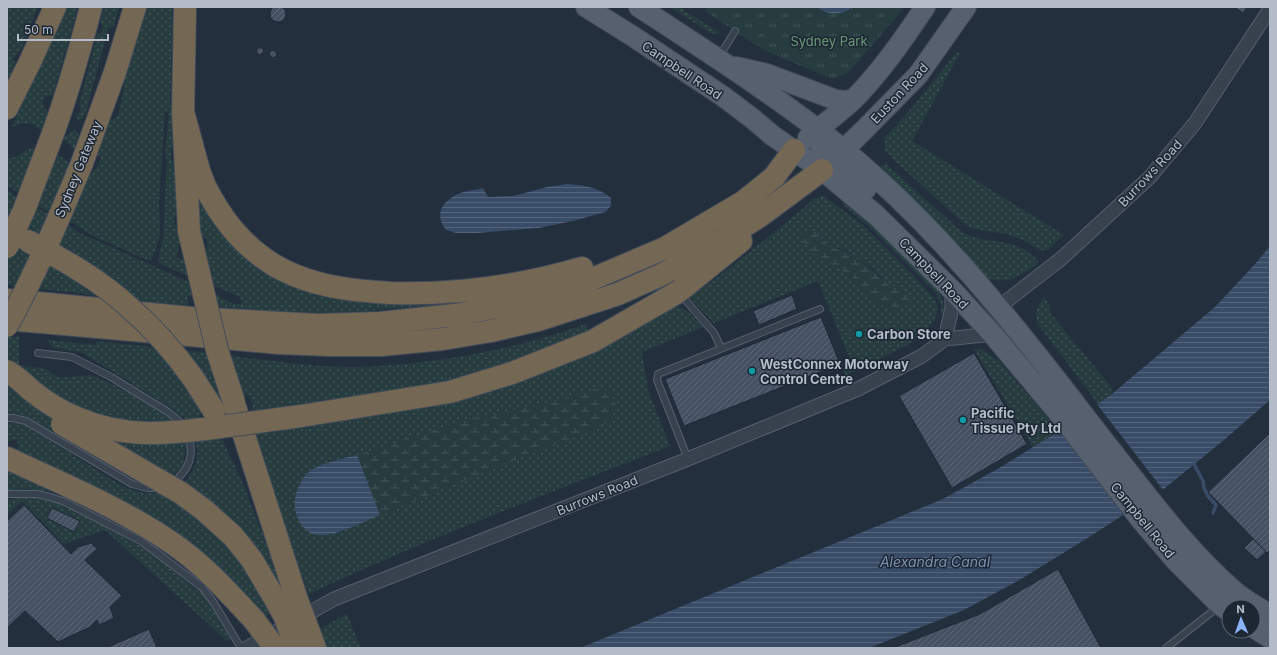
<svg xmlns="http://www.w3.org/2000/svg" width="1277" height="655" font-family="Inter,sans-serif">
	<defs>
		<pattern id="grass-dots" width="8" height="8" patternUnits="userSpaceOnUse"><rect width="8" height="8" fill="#263c3f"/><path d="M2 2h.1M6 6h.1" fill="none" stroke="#435659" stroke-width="1.8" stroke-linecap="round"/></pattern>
		<pattern id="wetland-marsh" width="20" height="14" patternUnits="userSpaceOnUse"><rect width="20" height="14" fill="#263c3f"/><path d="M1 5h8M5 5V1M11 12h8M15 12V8" fill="none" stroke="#435659"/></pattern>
		<pattern id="park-tufts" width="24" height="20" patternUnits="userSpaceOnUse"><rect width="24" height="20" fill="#263c3f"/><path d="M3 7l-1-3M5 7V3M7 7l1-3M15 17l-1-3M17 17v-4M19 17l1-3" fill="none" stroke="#435659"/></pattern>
		<pattern id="water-rules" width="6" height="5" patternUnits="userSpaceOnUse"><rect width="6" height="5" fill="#394c67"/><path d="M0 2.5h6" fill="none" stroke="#53647b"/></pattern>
		<pattern id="building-hatch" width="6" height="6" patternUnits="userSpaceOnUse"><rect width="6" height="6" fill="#455162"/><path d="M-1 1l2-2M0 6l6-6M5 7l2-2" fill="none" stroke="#5d6877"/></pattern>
	</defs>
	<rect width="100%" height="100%" fill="#242f3e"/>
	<path fill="url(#grass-dots)" fill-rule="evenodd" d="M 7,7 L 38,7 L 21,50 L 18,52 L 13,60 L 16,65 L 7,81 Z
		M 65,7 L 78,7 L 53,95 L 45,96 L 42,104 L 49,114 L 42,131 C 33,121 24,122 12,127 Z
		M 104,7 L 119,7 L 114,26 L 108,29 L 85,116 L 78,121 L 76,114 L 79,113 L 81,109 L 79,105 L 97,35 L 102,32 L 103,27 L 100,22 Z
		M 143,7 L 173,7 L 170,101 L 174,147 L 171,150 L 171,158 L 173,161 L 178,213 L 174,218 L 174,224 L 180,229 L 181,234 L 179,236 C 180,244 177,250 177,258 C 187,261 204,259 207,247 C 208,244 207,241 206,238 L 198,238 L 193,196 L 199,196 L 256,260 L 439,301 L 439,305 L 338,313 L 306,314 L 212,306 L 212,298 L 188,296 L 188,306 L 7,285 L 7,240 L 35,233 L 14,220 L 7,221 L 7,190 C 29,208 58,215 80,233 L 211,292 L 233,304 L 241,304 L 242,301 L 239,297 L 234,294 L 162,265 L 158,261 C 159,252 163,246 163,237 C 165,212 165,186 167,161 L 165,155 L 169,113 L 165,110 L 159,203 L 160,233 L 157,245 L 151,261 L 145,259 L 93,236 L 73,223 L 39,207 L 7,185 L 7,157 C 17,161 23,149 32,148 C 41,147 61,155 67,161 C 69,163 71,166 73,168 L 92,172 C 98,168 99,163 101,157 L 97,155 L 109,121 L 117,117 L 121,104 L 127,62 Z
		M 670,7 L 679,7 L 720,33 L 713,34 L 709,32 Z
		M 957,52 L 960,53 L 912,141 L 1064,235 C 1060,238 1049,250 1045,251 C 1040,252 1027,241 1021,239 C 1004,231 985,233 967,226 L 895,161 L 885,150 L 884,138 L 905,116 Z
		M 75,130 L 80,136 L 74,151 L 70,145 L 63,140 L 63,137 L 70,134 L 70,132 Z
		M 886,164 L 963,233 C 990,246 1015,235 1038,261 L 1037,264 C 1024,273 1006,286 988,278 C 984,276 979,272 975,270 L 879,167 L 883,166 Z
		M 825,195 L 825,197 L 863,225 L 911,273 L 932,296 L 936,302 L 938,309 L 934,321 L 929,327 L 909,344 L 846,376 L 842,368 L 852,364 L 818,281 L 714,323 L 691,299 L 690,296 L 693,292 L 713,281 L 787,222 L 814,199 ZM 815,231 L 825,242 L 833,247 L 847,251 L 871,267 L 887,283 L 903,290 L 884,307 C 869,298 860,283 846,273 C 835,265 821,262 812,251 Z
		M 845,198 L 935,284 C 941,294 945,303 944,315 L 941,314 C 942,305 939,299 934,291 L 868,226 L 842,204 Z
		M 1044,297 L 1049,303 L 1051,314 L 1113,389 L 1112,394 L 1098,404 L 1037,323 C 1035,312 1037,305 1044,297 Z
		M 672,306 C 685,305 694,318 703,327 L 642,352 L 648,390 L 670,446 C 549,493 427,539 309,594 L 297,562 L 246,414 L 251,410 L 253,404 L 249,396 L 244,394 L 222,398 L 202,409 L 199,420 L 205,430 L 213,431 L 221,437 L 242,481 L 286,596 L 283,597 L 267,569 L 256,553 L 238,531 L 206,504 L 199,514 C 217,531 235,548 250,568 C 260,581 267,596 274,611 L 263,618 L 244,592 L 221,571 L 197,552 L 167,531 L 136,515 L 14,456 C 18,450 21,445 16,439 L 7,442 L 7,423 L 16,423 L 25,425 L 124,487 L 132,490 L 144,493 L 157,493 L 171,489 L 187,480 L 196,463 L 197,450 L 192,430 L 184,418 L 170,407 L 81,352 L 53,348 L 47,340 L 96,345 L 96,341 C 141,346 186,350 231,356 C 272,361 313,367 355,367 C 432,365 513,350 586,324 L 590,336 L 560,349 L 559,346 C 534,358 507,371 480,378 C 421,395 359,401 298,409 L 300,426 L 364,415 L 430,406 L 473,394 L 523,378 L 585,355 Z
		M 7,336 L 19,337 L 19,366 L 44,368 L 59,378 L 91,375 L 116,386 L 139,399 L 177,422 L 186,442 L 185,453 L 183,465 L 178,471 L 171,476 L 148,483 L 137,480 L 123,474 L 117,469 L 112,430 L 84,449 C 80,447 76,447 72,445 C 54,437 28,409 7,414 Z
		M 974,349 L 980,349 L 998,360 L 1059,431 L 1033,447 Z
		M 7,465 L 70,498 L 52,492 L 29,489 L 7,490 Z
		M 25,496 L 44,499 L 63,505 L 86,515 L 149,551 L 203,594 L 216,614 L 230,639 L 227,641 L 105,530 L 64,544 L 22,501 L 7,515 L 7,500 Z
		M 347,614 L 361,648 L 284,648 Z"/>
	<path fill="url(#wetland-marsh)" d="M 810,229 C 818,232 820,238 826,243 C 837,250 849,252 860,259 C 870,266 877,277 888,283 C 896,289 914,290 910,304 L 900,309 L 895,309 L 894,311 C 886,308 878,305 872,299 C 863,290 856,280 846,273 C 839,268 831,266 823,262 C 816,258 805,244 800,237 C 802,232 805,230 810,229 Z
		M 596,389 L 608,390 C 618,402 615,407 611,421 L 580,436 L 512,461 L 380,515 L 357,455 L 465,420 L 538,405 Z"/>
	<path fill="url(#park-tufts)" d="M 707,7 L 903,7 L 899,14 L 849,72 L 837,78 L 830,78 L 777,56 L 757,46 L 705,11 Z"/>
	<path fill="url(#water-rules)" d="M 817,7 L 855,7 C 841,14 830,17 817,7 Z
		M 567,184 C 583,185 598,187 611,198 L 611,206 L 605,212 L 577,220 L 539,228 L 477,233 L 456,233 L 446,230 C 435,216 440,203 456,195 C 463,191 475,190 483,188 L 488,197 L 513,196 L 547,187 Z
		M 1270,246 L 1270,400 L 1224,440 L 1165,488 L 1086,539 L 1021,579 L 964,610 L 869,648 L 580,648 L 943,499 L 1001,467 L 1059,431 L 1112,394 L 1215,307 L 1256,263 Z
		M 357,455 L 380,515 C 365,521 333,538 317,535 C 301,532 293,513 295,499 C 296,490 302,478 309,472 C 319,463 343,459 357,455 Z"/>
	<path fill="#242f3e" d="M 1096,403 L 1164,491 L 1125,516 L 1058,429 Z"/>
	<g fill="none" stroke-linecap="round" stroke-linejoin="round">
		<path stroke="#394c67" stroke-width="3.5" d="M 1194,464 L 1203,481 L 1204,488 L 1208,496 L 1216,505 L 1213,513"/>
	</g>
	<path fill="url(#building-hatch)" stroke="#1f2835" d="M270 14a8 8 0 1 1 16 0a8 8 0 1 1-16 0Z
		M 1234,7 L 1247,7 L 1243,13 Z
		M256.5 51a3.5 3.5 0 1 1 7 0a3.5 3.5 0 1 1-7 0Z
		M269.5 54a3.5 3.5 0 1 1 7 0a3.5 3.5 0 1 1-7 0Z
		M 792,295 L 797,309 L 759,325 L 753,311 Z
		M 821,317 L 840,364 L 684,426 L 665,379 Z
		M 974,353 L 1027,444 L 952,488 L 899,396 Z
		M 1270,433 L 1270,550 L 1267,553 L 1208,492 Z
		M 24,505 L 71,554 L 78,547 L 91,543 L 97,549 L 85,560 L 122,596 L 110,607 L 114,618 L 99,625 L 97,620 L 90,627 L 58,642 L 25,611 L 7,628 L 7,521 Z
		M 52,508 L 80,521 L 74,532 L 47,518 Z
		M 1253,539 L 1266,552 L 1257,560 L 1244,548 Z
		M 1058,569 L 1101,648 L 893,648 L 980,614 Z
		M 149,629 L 157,648 L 106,648 Z"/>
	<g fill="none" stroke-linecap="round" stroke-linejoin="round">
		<defs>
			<path id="service" d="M 719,57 L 735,31
				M 681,295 L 714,333 L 721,348
				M 38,353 L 72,357 L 111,377 L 168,412 L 178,420 L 184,427
				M 7,418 L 13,418 L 26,421 L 132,484 L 147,488 L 157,488
				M 688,459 L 657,380 L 658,374 L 820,309
				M 173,483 C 189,469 195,456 188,435
				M 7,494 L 37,494 L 50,497 L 65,502 L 141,541 L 202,587 L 214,603 L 241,648
				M 1166,648 L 1170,645 L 1218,607"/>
			<path id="minor" d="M 999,307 L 1062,258 L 1150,177 L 1195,123 L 1270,9
				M 945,339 L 952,308 L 952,290
				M 247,648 L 334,599 L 688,459 L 858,389 L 922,356 L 945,339 L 984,335 L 995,337"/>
			<path id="primary" d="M 586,7 L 634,37 L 724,97 L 753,119 L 773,136 L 822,170 L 876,215 L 952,290 L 995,337 L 1061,416 L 1141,520 L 1175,560 L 1220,605 L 1229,611
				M 639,7 C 708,52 778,97 843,149 C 900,196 951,250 998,307 C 1044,361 1086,419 1130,474 C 1162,515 1194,556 1233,590 C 1244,600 1258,607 1270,615
				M 736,67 L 767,74 L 836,100 L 844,101 L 853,100
				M 808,138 C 822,125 838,114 852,101 C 880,73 903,40 925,7
				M 818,140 L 824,152 L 866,189
				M 834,159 L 862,132 L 918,75 L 966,7
				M 1253,627 L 1270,638"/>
			<path id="motorway" d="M 185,7 L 183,112 L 189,231
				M 7,108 L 30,62 L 55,7
				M 183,112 C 187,126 191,141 195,156 C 197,162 198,169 201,176 C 206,191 215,205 224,218 C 241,242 266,264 294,275 C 325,288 358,291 391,293 C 456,295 520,286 582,268
				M 49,144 C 66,100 79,53 91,7
				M 82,163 L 115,72 L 135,7
				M 7,300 L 191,318 L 318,325 L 380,323 L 455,315 L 523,302 L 590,280 L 665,248 L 743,202 L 774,177 L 794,150
				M 7,319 L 279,343 L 331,345 L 381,345 L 443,339 L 491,331 L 538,320 L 618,294 L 663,274 L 724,239 L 760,216 L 822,170
				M 235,407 L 296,597
				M 301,416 L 450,392 L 512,373 L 593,341 L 678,292 L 741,241
				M 7,458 C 63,484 121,508 172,543 C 203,564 228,592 254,620
				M 204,510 L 233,536 L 252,560 L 278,604"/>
		</defs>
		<use href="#service" stroke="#565f6c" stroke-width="8"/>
		<use href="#minor" stroke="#565f6c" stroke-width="15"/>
		<use href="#primary" stroke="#414a57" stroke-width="22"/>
		<use href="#motorway" stroke="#434c59" stroke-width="24"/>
		<use href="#service" stroke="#38414e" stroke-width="6"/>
		<use href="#minor" stroke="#38414e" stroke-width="13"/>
		<use href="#primary" stroke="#56606e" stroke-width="20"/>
		<use href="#motorway" stroke="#746855" stroke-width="22"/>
		<defs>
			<path id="motorway-bridge" d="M 189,231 L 217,350 L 234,402
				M 28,241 C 64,260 100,280 130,308 C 153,328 175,353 193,378 C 200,389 207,400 214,411
				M 7,247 L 24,210 L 49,144
				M 7,326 C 36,273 59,218 82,163
				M 7,371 C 16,376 23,383 31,390 C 44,401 60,411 77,418 C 125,439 170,434 220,427 C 247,423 274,420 301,416
				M 62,424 L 181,493 L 204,510
				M 296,597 L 315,648
				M 278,604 L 285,617 L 296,648
				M 254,620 L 275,648"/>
		</defs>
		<use href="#motorway-bridge" stroke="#434c59" stroke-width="24" stroke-linecap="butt"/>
		<use href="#motorway-bridge" stroke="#746855" stroke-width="22"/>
	</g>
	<g fill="#0f9aa8" stroke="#1d2633" stroke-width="1.5">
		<circle cx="859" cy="334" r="4"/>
		<circle cx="752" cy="371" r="4"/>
		<circle cx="963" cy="420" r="4"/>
	</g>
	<g text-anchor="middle" stroke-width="3" stroke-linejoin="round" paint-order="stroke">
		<g font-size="13" fill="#6b9a76" stroke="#1d2633">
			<text x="829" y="46">Sydney Park</text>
		</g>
		<g font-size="13" fill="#b4bcc9" stroke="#1d2633">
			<text transform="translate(682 70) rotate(34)" y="5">Campbell Road</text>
			<text transform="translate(899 93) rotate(-47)" y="5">Euston Road</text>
			<text transform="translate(78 169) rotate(-68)" y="5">Sydney Gateway</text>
			<text transform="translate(1150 173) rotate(-47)" y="5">Burrows Road</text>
			<text transform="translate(934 273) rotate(46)" y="5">Campbell Road</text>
			<text transform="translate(597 495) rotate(-22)" y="5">Burrows Road</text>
			<text transform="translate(1143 520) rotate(51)" y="5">Campbell Road</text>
		</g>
		<g font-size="13" font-weight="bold" fill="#b4bcc9" stroke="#1d2633" text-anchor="start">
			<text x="867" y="339">Carbon Store</text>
			<text x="760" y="369">WestConnex Motorway<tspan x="760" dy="15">Control Centre</tspan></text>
			<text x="971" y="418">Pacific<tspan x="971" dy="15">Tissue Pty Ltd</tspan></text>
		</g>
		<g font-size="14" font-style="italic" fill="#7c92b1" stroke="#1d2633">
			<text x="935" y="567">Alexandra Canal</text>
		</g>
	</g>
	<rect width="1277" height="655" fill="none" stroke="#b4bcc9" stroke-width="16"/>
	<g transform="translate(1241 619) rotate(358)"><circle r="19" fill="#1d2633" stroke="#59626f"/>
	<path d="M0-3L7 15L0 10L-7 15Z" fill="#8ab4f8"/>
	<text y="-6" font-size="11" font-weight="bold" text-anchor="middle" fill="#b4bcc9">N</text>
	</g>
	<path d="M18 34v6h90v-6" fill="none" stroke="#b4bcc9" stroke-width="2"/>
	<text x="24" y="34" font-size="12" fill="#b4bcc9" stroke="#1d2633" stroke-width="3" paint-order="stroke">50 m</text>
</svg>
